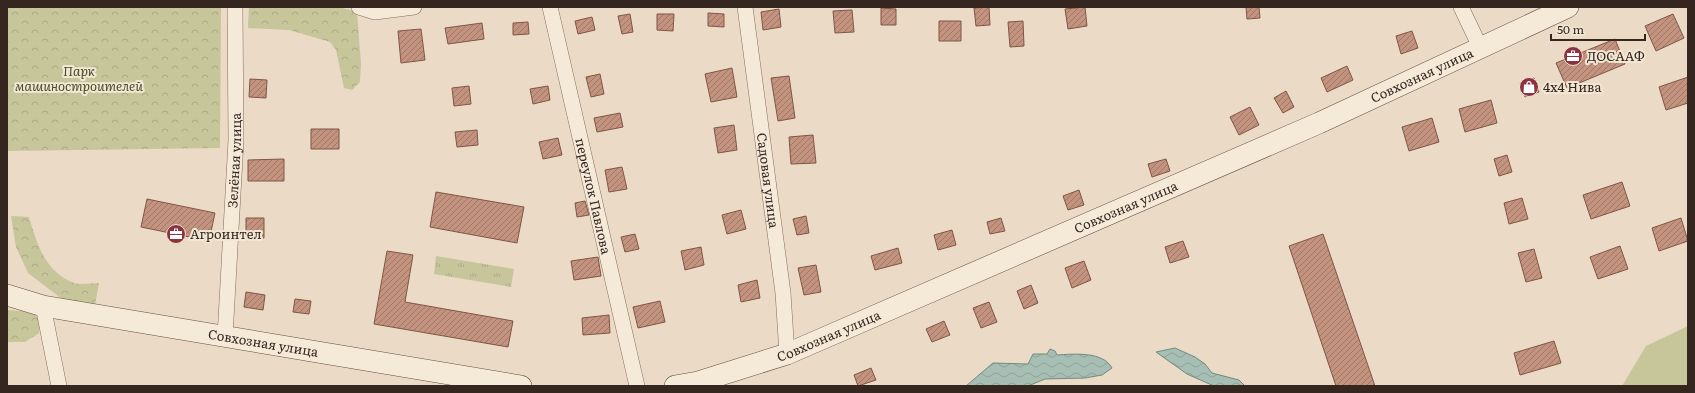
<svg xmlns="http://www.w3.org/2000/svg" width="1695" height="393" font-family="Literata,serif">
	<defs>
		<pattern id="forest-crowns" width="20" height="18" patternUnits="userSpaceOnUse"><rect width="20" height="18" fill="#c7c69b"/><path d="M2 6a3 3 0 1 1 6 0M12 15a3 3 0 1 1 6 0" fill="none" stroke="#acaa85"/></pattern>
		<pattern id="park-tufts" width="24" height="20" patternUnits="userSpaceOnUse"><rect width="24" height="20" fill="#c7c69b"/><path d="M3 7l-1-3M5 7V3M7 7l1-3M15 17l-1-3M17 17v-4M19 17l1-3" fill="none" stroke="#acaa85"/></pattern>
		<pattern id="water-waves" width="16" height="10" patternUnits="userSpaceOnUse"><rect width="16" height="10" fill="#a7beb4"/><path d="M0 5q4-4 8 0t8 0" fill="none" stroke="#90a39a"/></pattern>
		<pattern id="building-hatch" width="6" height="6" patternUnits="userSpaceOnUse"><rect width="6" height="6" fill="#c4937f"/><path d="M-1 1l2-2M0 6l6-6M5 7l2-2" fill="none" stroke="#a07868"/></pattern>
	</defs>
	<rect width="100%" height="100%" fill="#eadac6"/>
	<path fill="#c7c69b" d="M 1688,326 L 1688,386 L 1622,386 L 1646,346 Z"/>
	<path fill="url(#forest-crowns)" d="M 7,7 L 221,7 L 220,148 L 7,151 Z
		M 249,7 L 339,7 L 357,12 L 361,64 L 360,82 L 352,90 L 344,88 L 336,50 L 330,42 L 289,30 L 248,28 Z
		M 11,216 L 29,217 C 37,244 45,272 74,283 C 81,285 92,283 99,283 L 95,305 L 62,299 L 28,273 L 16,247 Z
		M 7,310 L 32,312 L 40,320 L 39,333 L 25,342 L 7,342 Z"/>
	<path fill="url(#park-tufts)" d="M 436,256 L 514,269 L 511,287 L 434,274 Z"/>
	<path fill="url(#water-waves)" stroke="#6e8b80" d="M 1175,348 L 1195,357 L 1205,364 L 1212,373 L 1239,380 L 1245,386 L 1214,386 L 1187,374 L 1156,352 Z
		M 1050,349 L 1055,351 L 1057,355 C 1073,354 1103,351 1112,368 L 1102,375 L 1085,378 L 1045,379 L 1028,386 L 966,386 L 993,363 L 1028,364 L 1033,354 L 1047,354 Z"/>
	<path fill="url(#building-hatch)" stroke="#805546" d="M 989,7 L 990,25 L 976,26 L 974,8 Z
		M 1085,7 L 1087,26 L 1068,29 L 1065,9 Z
		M 1246,7 L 1259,7 L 1260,18 L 1247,19 Z
		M 881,8 L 896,9 L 896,25 L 881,25 Z
		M 779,9 L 781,27 L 763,30 L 761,12 Z
		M 852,10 L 854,32 L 835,33 L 833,11 Z
		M 708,13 L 724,14 L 724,27 L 708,26 Z
		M 630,14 L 633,32 L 622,34 L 618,16 Z
		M 657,14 L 674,14 L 673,31 L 657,30 Z
		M 1673,14 L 1684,38 L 1656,51 L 1645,26 Z
		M 592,17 L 595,30 L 578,34 L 575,21 Z
		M 939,21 L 961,21 L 961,41 L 939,41 Z
		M 1023,21 L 1024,46 L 1010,47 L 1008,22 Z
		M 528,22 L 529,34 L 513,35 L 513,23 Z
		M 482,23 L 484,39 L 448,44 L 445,28 Z
		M 421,29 L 425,60 L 401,63 L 398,31 Z
		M 1412,31 L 1418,48 L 1401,54 L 1396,36 Z
		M 1615,39 L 1625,64 L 1567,88 L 1556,63 Z
		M 1347,66 L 1353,80 L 1327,92 L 1321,78 Z
		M 732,68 L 737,97 L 711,102 L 705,74 Z
		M 600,74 L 604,94 L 591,97 L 586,77 Z
		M 789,76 L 795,118 L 778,121 L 771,78 Z
		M 1688,77 L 1688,103 L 1666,110 L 1659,87 Z
		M 1534,78 L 1539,92 L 1525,97 L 1520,83 Z
		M 250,79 L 267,80 L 266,98 L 249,97 Z
		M 469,86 L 471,104 L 454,106 L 452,88 Z
		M 548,86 L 550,100 L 533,104 L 530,89 Z
		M 1286,91 L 1294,107 L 1283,113 L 1274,98 Z
		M 1491,100 L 1497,123 L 1465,132 L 1459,109 Z
		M 1250,107 L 1259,125 L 1239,135 L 1230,117 Z
		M 620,113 L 623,127 L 597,132 L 594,118 Z
		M 1432,118 L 1439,142 L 1409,151 L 1402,127 Z
		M 734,125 L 737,150 L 718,153 L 714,128 Z
		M 311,129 L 339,129 L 339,149 L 311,149 Z
		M 477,130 L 478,145 L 457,147 L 455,132 Z
		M 813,135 L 816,163 L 791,164 L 789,137 Z
		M 558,138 L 562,155 L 543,159 L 539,142 Z
		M 1507,155 L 1512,172 L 1499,176 L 1494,159 Z
		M 284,159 L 284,181 L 248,181 L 248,160 Z
		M 1166,159 L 1170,171 L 1152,177 L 1148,164 Z
		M 622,167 L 627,189 L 609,192 L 605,170 Z
		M 1622,182 L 1630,206 L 1591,219 L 1583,195 Z
		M 1079,190 L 1084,205 L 1068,210 L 1063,196 Z
		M 436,192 L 524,207 L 517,243 L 430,227 Z
		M 1522,198 L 1528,219 L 1509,224 L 1504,203 Z
		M 147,199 L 215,213 L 209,241 L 141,227 Z
		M 585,201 L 589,215 L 577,217 L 575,203 Z
		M 741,210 L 746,229 L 727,234 L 722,215 Z
		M 806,216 L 809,233 L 797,235 L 793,219 Z
		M 246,218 L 264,218 L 264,238 L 246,238 Z
		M 1001,218 L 1005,231 L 990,234 L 987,222 Z
		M 1681,218 L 1688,241 L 1659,251 L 1652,228 Z
		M 952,230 L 956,245 L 938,250 L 934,235 Z
		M 635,234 L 639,249 L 625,252 L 621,237 Z
		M 1323,234 L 1375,386 L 1336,386 L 1289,246 Z
		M 1183,241 L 1189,257 L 1170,263 L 1165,247 Z
		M 1620,246 L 1628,269 L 1598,279 L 1590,257 Z
		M 701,247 L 704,265 L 685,270 L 681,251 Z
		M 898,248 L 902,263 L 875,270 L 871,256 Z
		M 1534,249 L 1542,278 L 1526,282 L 1518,253 Z
		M 387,251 L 413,255 L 405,302 L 513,321 L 508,347 L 374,324 Z
		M 598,257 L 601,276 L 574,280 L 571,261 Z
		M 1084,261 L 1091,280 L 1072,288 L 1065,268 Z
		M 816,265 L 821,292 L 804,295 L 798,268 Z
		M 757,280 L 760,298 L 741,302 L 738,285 Z
		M 1031,285 L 1038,303 L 1024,309 L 1017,291 Z
		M 246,292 L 265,295 L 263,310 L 244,307 Z
		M 295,299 L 311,301 L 309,314 L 293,312 Z
		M 660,301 L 665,322 L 638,328 L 633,307 Z
		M 989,302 L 997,322 L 981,328 L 973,308 Z
		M 609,315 L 610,333 L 583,335 L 582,318 Z
		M 944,321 L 950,335 L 932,342 L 926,329 Z
		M 1554,341 L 1561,363 L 1520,375 L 1514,353 Z
		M 871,368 L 876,380 L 858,386 L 854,375 Z"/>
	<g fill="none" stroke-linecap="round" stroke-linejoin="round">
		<defs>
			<g id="street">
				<path d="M 359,7 L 375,12 L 414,7"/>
				<path id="s1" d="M 550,7 L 637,386"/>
				<path id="s2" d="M 745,7 L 783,293 L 787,354"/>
				<path d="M 1461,7 L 1480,47"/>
				<path d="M 43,306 L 59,386"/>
				<path id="s3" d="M 225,337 L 236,140 L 235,7"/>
			</g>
			<g id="secondary">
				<path id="s4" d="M 7,295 L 43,306 L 521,386"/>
				<path id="s5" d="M 675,386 L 698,382 L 787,354 L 1319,123 L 1568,7"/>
			</g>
		</defs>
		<use href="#street" stroke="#836c5d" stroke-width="16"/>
		<use href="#secondary" stroke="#654e40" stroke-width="22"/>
		<use href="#street" stroke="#f5e9d8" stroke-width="15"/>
		<use href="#secondary" stroke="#f5e9d8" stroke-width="21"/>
	</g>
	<defs>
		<symbol id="office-disc" viewBox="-11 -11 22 22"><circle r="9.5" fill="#8c333f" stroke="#f2e6d4"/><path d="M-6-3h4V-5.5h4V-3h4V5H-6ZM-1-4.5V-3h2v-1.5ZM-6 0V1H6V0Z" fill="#fff"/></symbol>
		<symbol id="shop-disc" viewBox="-11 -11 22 22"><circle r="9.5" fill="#8c333f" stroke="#f2e6d4"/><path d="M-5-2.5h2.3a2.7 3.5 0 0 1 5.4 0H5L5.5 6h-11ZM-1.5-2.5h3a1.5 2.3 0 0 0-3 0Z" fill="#fff"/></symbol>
	</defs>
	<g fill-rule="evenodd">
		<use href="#office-disc" x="1562" y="45" width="22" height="22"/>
		<use href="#shop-disc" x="1518" y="76" width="22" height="22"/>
		<use href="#office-disc" x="165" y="223" width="22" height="22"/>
	</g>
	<g text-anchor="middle" stroke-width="4" stroke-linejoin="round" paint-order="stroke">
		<g font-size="13" fill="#352720" stroke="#f2e6d4" text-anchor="start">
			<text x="1587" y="61">ДОСААФ</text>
			<text x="1543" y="92">4x4 Нива</text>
			<text x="190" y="239">Агроинтел</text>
		</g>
		<g font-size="13" font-style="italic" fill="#4a4f28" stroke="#f2e6d4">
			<text x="79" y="76">Парк<tspan x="79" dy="15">машиностроителей</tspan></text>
		</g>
		<g font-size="13" fill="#352720" stroke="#f2e6d4">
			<text dy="5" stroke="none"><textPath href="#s5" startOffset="810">Совхозная улица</textPath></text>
			<text dy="5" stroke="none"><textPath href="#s3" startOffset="177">Зелёная улица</textPath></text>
			<text dy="5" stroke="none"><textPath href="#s2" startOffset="175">Садовая улица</textPath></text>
			<text dy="5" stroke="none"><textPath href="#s1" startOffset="194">переулок Павлова</textPath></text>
			<text dy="5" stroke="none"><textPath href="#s5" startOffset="486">Совхозная улица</textPath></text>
			<text dy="5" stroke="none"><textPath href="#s5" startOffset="162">Совхозная улица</textPath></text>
			<text dy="5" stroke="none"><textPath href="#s4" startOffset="261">Совхозная улица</textPath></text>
		</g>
	</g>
	<rect width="1695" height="393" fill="none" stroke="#352720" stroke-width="16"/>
	<path d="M1551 34v6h94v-6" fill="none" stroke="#352720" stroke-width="2"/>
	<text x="1557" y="34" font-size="12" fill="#352720" stroke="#f2e6d4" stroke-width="3" paint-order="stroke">50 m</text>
</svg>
